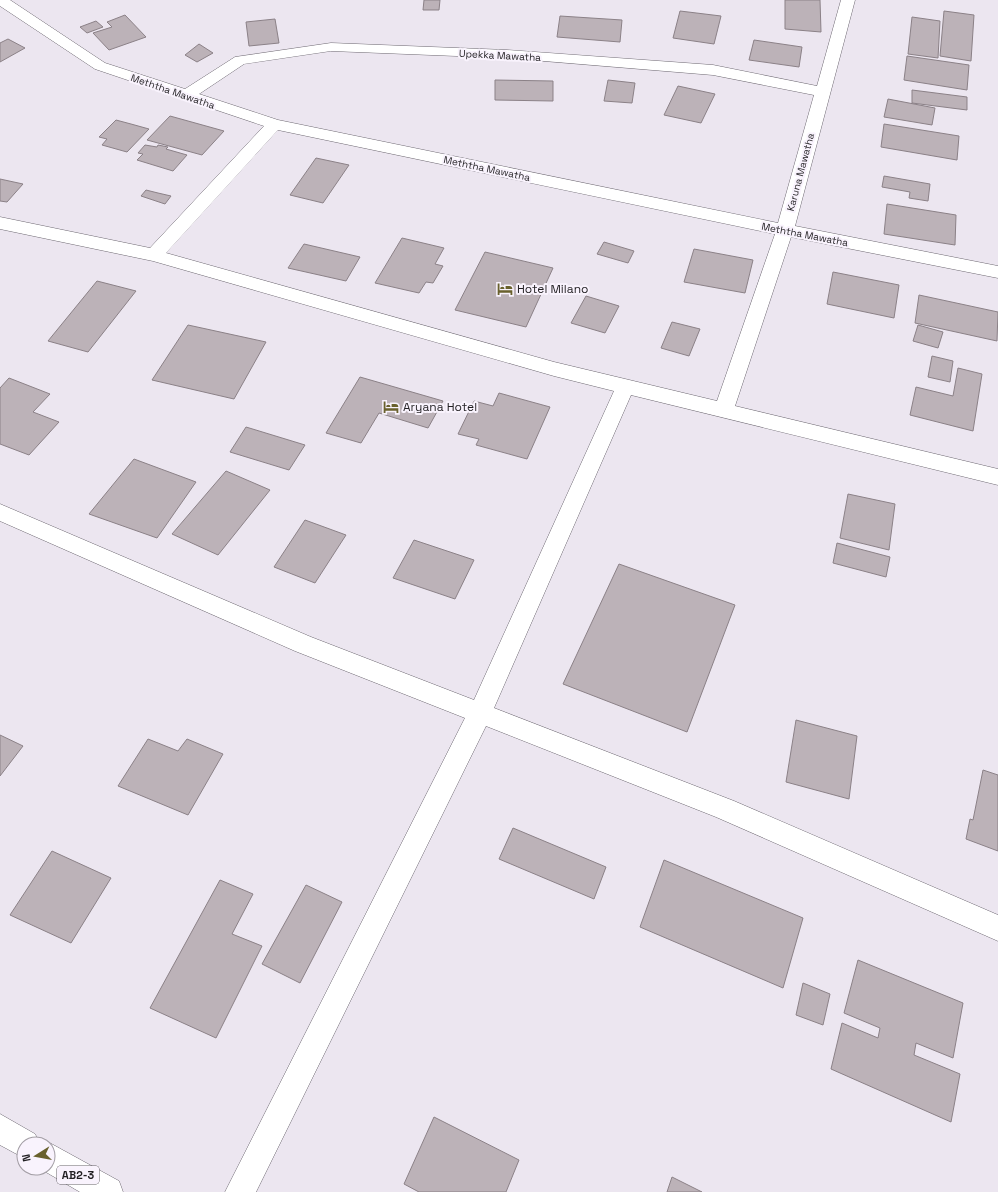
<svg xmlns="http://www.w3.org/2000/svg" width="998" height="1192" font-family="'Space Grotesk',sans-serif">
	<rect width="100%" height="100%" fill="#ece6f0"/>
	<path fill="#bcb2b8" stroke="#8b8187" d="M 424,0 L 440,0 L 439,10 L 423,10 Z
		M 785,0 L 820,0 L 821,32 L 785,29 Z
		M 680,11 L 721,16 L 714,44 L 673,38 Z
		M 944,11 L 974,15 L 971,61 L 940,56 Z
		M 125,15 L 146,37 L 109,50 L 93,33 L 112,27 L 107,22 Z
		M 560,16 L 622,20 L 620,42 L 557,37 Z
		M 912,17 L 940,21 L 938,58 L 908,54 Z
		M 275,19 L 279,43 L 249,46 L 246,22 Z
		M 96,21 L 103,27 L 87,33 L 80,27 Z
		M 8,39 L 25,48 L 0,62 L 0,43 Z
		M 754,40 L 802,47 L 799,67 L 749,60 Z
		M 199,44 L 213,53 L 197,62 L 185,55 Z
		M 907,56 L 969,65 L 967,90 L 904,80 Z
		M 495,80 L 553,81 L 553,101 L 495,100 Z
		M 608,80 L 635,83 L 632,103 L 604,101 Z
		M 678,86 L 715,94 L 701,123 L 664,115 Z
		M 912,90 L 967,97 L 967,110 L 912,103 Z
		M 888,99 L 935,108 L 932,125 L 884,117 Z
		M 170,116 L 224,131 L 202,155 L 147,140 Z
		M 116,120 L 131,124 L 149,129 L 127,152 L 102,145 L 107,139 L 99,137 Z
		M 884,124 L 959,136 L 957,160 L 881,147 Z
		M 145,145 L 157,147 L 158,145 L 168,147 L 166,149 L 187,155 L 173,171 L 137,160 L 143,154 L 138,153 Z
		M 316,158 L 349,165 L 323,203 L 290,195 Z
		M 884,176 L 930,184 L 928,201 L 909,198 L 910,192 L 882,187 Z
		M 0,179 L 23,184 L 7,202 L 0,201 Z
		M 146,190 L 158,193 L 171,196 L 165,204 L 141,196 Z
		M 887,204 L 956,215 L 955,245 L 884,234 Z
		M 402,238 L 444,248 L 435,264 L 443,266 L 433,283 L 426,282 L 419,293 L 375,283 Z
		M 604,242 L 634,251 L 628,263 L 597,254 Z
		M 304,244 L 360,257 L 346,281 L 288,268 Z
		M 694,249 L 753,260 L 745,293 L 684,282 Z
		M 485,252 L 553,268 L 526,327 L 455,310 Z
		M 833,272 L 899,285 L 894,318 L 827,304 Z
		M 97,281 L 136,291 L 88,352 L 48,341 Z
		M 919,295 L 998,312 L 997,341 L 915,323 Z
		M 586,296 L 619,306 L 605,333 L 571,323 Z
		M 672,322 L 700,329 L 689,356 L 661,348 Z
		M 188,325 L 266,342 L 234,399 L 152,380 Z
		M 918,325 L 943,332 L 938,348 L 913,341 Z
		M 932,356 L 953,361 L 950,382 L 928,377 Z
		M 958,368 L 982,374 L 973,431 L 910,415 L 916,387 L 953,396 Z
		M 360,377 L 443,401 L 428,428 L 379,413 L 361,443 L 326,433 Z
		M 9,378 L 50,394 L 33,412 L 59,422 L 29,455 L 0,444 L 0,388 Z
		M 499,393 L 550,407 L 527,459 L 476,445 L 479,439 L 458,434 L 474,401 L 493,406 Z
		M 246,427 L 305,445 L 289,470 L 230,452 Z
		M 134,459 L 196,482 L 157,538 L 89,514 Z
		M 226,471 L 270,490 L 218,555 L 172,534 Z
		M 848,494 L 895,504 L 889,550 L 840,538 Z
		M 305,520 L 346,535 L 315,583 L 274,567 Z
		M 414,540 L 474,560 L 455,599 L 393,578 Z
		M 837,543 L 890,557 L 886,577 L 833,563 Z
		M 619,564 L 735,605 L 687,732 L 563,684 Z
		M 796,720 L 857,736 L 849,799 L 786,782 Z
		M 0,735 L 23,746 L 0,776 Z
		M 148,739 L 178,751 L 187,739 L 223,754 L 188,815 L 118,786 Z
		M 983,770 L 998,775 L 998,851 L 966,839 L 970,819 L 973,820 Z
		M 513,828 L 606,867 L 594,899 L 499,859 Z
		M 52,851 L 111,878 L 71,943 L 10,915 Z
		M 664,860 L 803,918 L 783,988 L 640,927 Z
		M 220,880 L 253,894 L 232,934 L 262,946 L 216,1038 L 150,1008 Z
		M 306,885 L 342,902 L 300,983 L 262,964 Z
		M 858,960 L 963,1003 L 953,1058 L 916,1043 L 914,1055 L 960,1074 L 951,1122 L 831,1069 L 842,1023 L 878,1038 L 880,1028 L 844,1013 Z
		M 803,983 L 830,994 L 823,1025 L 796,1015 Z
		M 434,1117 L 519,1160 L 506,1192 L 419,1192 L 404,1184 Z
		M 672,1177 L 702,1192 L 667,1192 Z"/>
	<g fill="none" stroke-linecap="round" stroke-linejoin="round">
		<defs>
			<path id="street" d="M 0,0 L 10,0 L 105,63 L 185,89 L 235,57 L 331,43 L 507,50 L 713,65 L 817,86 L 841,0 L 855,0 L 795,226 L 998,266 L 998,278 L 791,237 L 735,406 L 998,469 L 998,485 L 631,395 L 494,708 L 734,801 L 998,915 L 998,941 L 716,817 L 486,726 L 256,1192 L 225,1192 L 465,718 L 295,651 L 0,521 L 0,504 L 311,637 L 474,700 L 614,391 L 554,376 L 153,261 L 0,229 L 0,217 L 150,248 L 264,126 L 95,69 L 0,6 ZM 331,51 L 507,58 L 713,75 L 814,95 L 778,223 L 278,120 L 199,94 L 244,64 ZM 278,130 L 775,234 L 717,401 L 554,362 L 166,253 Z"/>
			<path id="primary" d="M 0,1114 L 35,1134 L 40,1144 L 24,1144 L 24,1158 L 0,1145 Z
				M 48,1142 L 119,1181 L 123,1192 L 80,1192 L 39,1168 L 48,1168 L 48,1144 L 44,1144 Z"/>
		</defs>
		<use href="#street" stroke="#6e6972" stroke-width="1"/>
		<use href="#primary" stroke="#6e6972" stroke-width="1"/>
		<use href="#street" fill="#fff" fill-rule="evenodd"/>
		<use href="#primary" fill="#fff" fill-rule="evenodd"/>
	</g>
	<defs>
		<symbol id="hotel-bare" viewBox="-9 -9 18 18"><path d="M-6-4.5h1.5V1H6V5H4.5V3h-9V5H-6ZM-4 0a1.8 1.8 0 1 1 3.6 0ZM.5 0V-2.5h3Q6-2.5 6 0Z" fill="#69612d" stroke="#f9f3fd" stroke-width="2.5" paint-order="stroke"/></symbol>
	</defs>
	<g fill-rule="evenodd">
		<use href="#hotel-bare" x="494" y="278" width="22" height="22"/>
		<use href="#hotel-bare" x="380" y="396" width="22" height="22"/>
	</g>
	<g text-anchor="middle" stroke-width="4" stroke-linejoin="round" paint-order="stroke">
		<g font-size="10" fill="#211f22" stroke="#f9f3fd">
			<text transform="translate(500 55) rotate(3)" y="4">Upekka Mawatha</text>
			<text transform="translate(173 91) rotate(19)" y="4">Meththa Mawatha</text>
			<text transform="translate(487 168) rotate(12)" y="4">Meththa Mawatha</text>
			<text transform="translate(800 172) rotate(-75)" y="4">Karuna Mawatha</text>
			<text transform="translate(805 234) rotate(11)" y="4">Meththa Mawatha</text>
		</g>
		<rect fill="#f9f3fd" stroke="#625f64" stroke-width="1" x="57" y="1166" width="42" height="18" rx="3"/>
		<g font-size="11" font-weight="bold" fill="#211f22">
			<text x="78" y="1179">AB2-3</text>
		</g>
		<g font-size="12" fill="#211f22" stroke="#f9f3fd" text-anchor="start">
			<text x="517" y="293">Hotel Milano</text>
			<text x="403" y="411">Aryana Hotel</text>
		</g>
	</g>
	<g transform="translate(36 1156) rotate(259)"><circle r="19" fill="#f9f3fd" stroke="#a39ea5"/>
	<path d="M0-3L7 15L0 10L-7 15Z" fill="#69612d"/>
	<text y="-6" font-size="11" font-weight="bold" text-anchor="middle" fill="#211f22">N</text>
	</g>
</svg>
